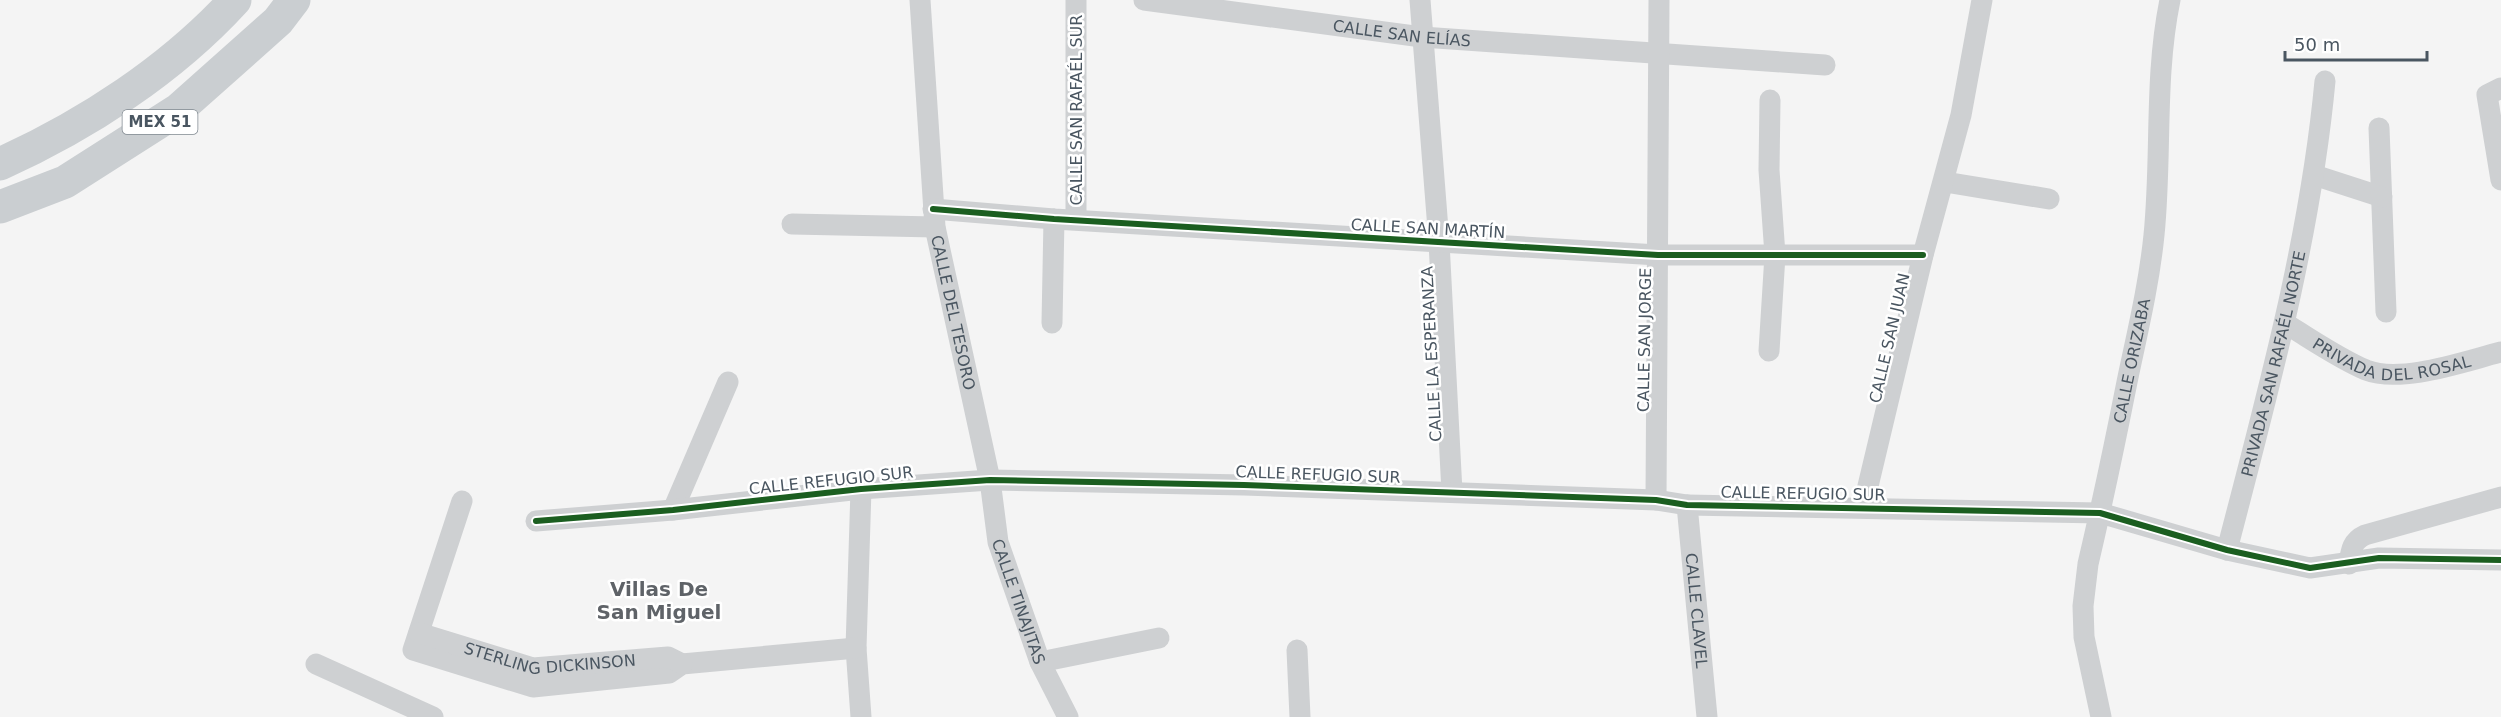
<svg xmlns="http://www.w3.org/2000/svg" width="2501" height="717" font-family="'DejaVu Sans',sans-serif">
	<rect width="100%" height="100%" fill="#f4f4f4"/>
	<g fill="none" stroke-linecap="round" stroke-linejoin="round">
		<g stroke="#ced0d2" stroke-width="21">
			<path id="s1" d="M 920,0 L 935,227 L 990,480 L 998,542 L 1040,662 L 1068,717"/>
			<path id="s2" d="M 1144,0 L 1422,37 L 1825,65"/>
			<path d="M 1420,0 L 1439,242 L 1452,492"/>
			<path d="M 2501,88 L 2487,95 L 2501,180"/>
			<path d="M 2379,128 L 2386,312"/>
			<path d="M 2314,175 L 2382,197"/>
			<path d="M 1945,182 L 2049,199"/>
			<path d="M 933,209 L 1054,219 L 1658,255 L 1923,255"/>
			<path d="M 1076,219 L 1076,0"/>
			<path d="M 792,224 L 935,227"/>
			<path d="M 1052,323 L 1054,219"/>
			<path id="s3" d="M 2286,324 C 2311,339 2338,358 2366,370 C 2401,384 2465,361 2501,352"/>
			<path d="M 1769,351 L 1775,255 L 1769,170 L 1770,100"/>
			<path d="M 861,489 L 856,648 L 861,717"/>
			<path d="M 1656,500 L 1659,0"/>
			<path d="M 462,501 L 413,650 L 533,687 L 669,673 L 682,664 L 856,648"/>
			<path id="s4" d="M 1687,505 L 1707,717"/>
			<path d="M 1863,507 L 1923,255 L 1961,115 L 1982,0"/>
			<path d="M 673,510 L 728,382"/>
			<path d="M 536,521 L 673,510 L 861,489 L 990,480 L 1244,485 L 1656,500 L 1687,505 L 2100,513 L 2227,550 L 2310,568 L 2379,558 L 2501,560"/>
			<path id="s5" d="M 2227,550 C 2267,395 2310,241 2325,81"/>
			<path d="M 2349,564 C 2351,550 2352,541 2365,535 L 2501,497"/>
			<path id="s6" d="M 419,633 L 533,668 L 668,657 L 682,664"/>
			<path d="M 1297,650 L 1300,717"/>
			<path d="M 1040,662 L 1159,638"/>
			<path d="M 316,664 L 433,717"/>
			<path id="s7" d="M 2101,717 L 2084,637 L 2083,606 L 2088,564 C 2102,504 2115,443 2127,382 C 2137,334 2149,285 2154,235 C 2162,156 2154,78 2170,0"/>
		</g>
		<path stroke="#caced1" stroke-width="33" d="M 0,164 C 86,125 171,70 235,0
			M 0,207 L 65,182 L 178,110 L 278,21 L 294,0"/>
		<defs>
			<path id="cycleway" d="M 933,209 L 1054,219 L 1658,255 L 1923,255
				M 536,521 L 673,510 L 861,489 L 990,480 L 1244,485 L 1656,500 L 1687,505 L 2100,513 L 2227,550 L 2310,568 L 2379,558 L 2501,560"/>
		</defs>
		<use href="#cycleway" stroke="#fff" stroke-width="10"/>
		<use href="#cycleway" stroke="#1b5e20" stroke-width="6"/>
	</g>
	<g text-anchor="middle" stroke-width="5" stroke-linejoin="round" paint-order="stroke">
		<rect fill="#fff" stroke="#808990" stroke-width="1.5" x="122.5" y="110" width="75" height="24" rx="4.5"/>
		<g font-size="15" font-weight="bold" fill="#4a5661">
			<text x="160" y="127">MEX 51</text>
		</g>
		<g font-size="16" fill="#4a5661" stroke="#fff">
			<text dy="6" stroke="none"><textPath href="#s2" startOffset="260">CALLE SAN ELÍAS</textPath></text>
			<text transform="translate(1076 110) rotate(-90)" y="6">CALLE SAN RAFAÉL SUR</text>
			<text transform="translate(1428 228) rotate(3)" y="6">CALLE SAN MARTÍN</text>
			<text dy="6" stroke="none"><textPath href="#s1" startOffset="315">CALLE DEL TESORO</textPath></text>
			<text transform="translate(1889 338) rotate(-77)" y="6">CALLE SAN JUAN</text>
			<text transform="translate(1644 340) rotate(-89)" y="6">CALLE SAN JORGE</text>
			<text dy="6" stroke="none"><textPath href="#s3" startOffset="116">PRIVADA DEL ROSAL</textPath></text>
			<text transform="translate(1431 354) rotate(-93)" y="6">CALLE LA ESPERANZA</text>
			<text dy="6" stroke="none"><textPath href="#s7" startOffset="363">CALLE ORIZABA</textPath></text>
			<text dy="6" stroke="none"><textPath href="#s5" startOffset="192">PRIVADA SAN RAFAÉL NORTE</textPath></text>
			<text transform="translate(1318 474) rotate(2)" y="6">CALLE REFUGIO SUR</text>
			<text transform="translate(831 480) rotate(-6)" y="6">CALLE REFUGIO SUR</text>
			<text transform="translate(1803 493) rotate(1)" y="6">CALLE REFUGIO SUR</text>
			<text dy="6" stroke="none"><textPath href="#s1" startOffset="612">CALLE TINAJITAS</textPath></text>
			<text dy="6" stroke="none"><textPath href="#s4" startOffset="106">CALLE CLAVEL</textPath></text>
			<text dy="6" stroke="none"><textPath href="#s6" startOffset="135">STERLING DICKINSON</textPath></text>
		</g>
		<g font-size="20" font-weight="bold" fill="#5f6368" stroke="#fff">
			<text x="659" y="596">Villas De<tspan x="659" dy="23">San Miguel</tspan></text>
		</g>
	</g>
	<path d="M2285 51v9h142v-9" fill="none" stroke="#4a5661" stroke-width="3"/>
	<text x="2294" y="51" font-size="18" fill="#4a5661" stroke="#ffffff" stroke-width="4.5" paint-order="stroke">50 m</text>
</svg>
